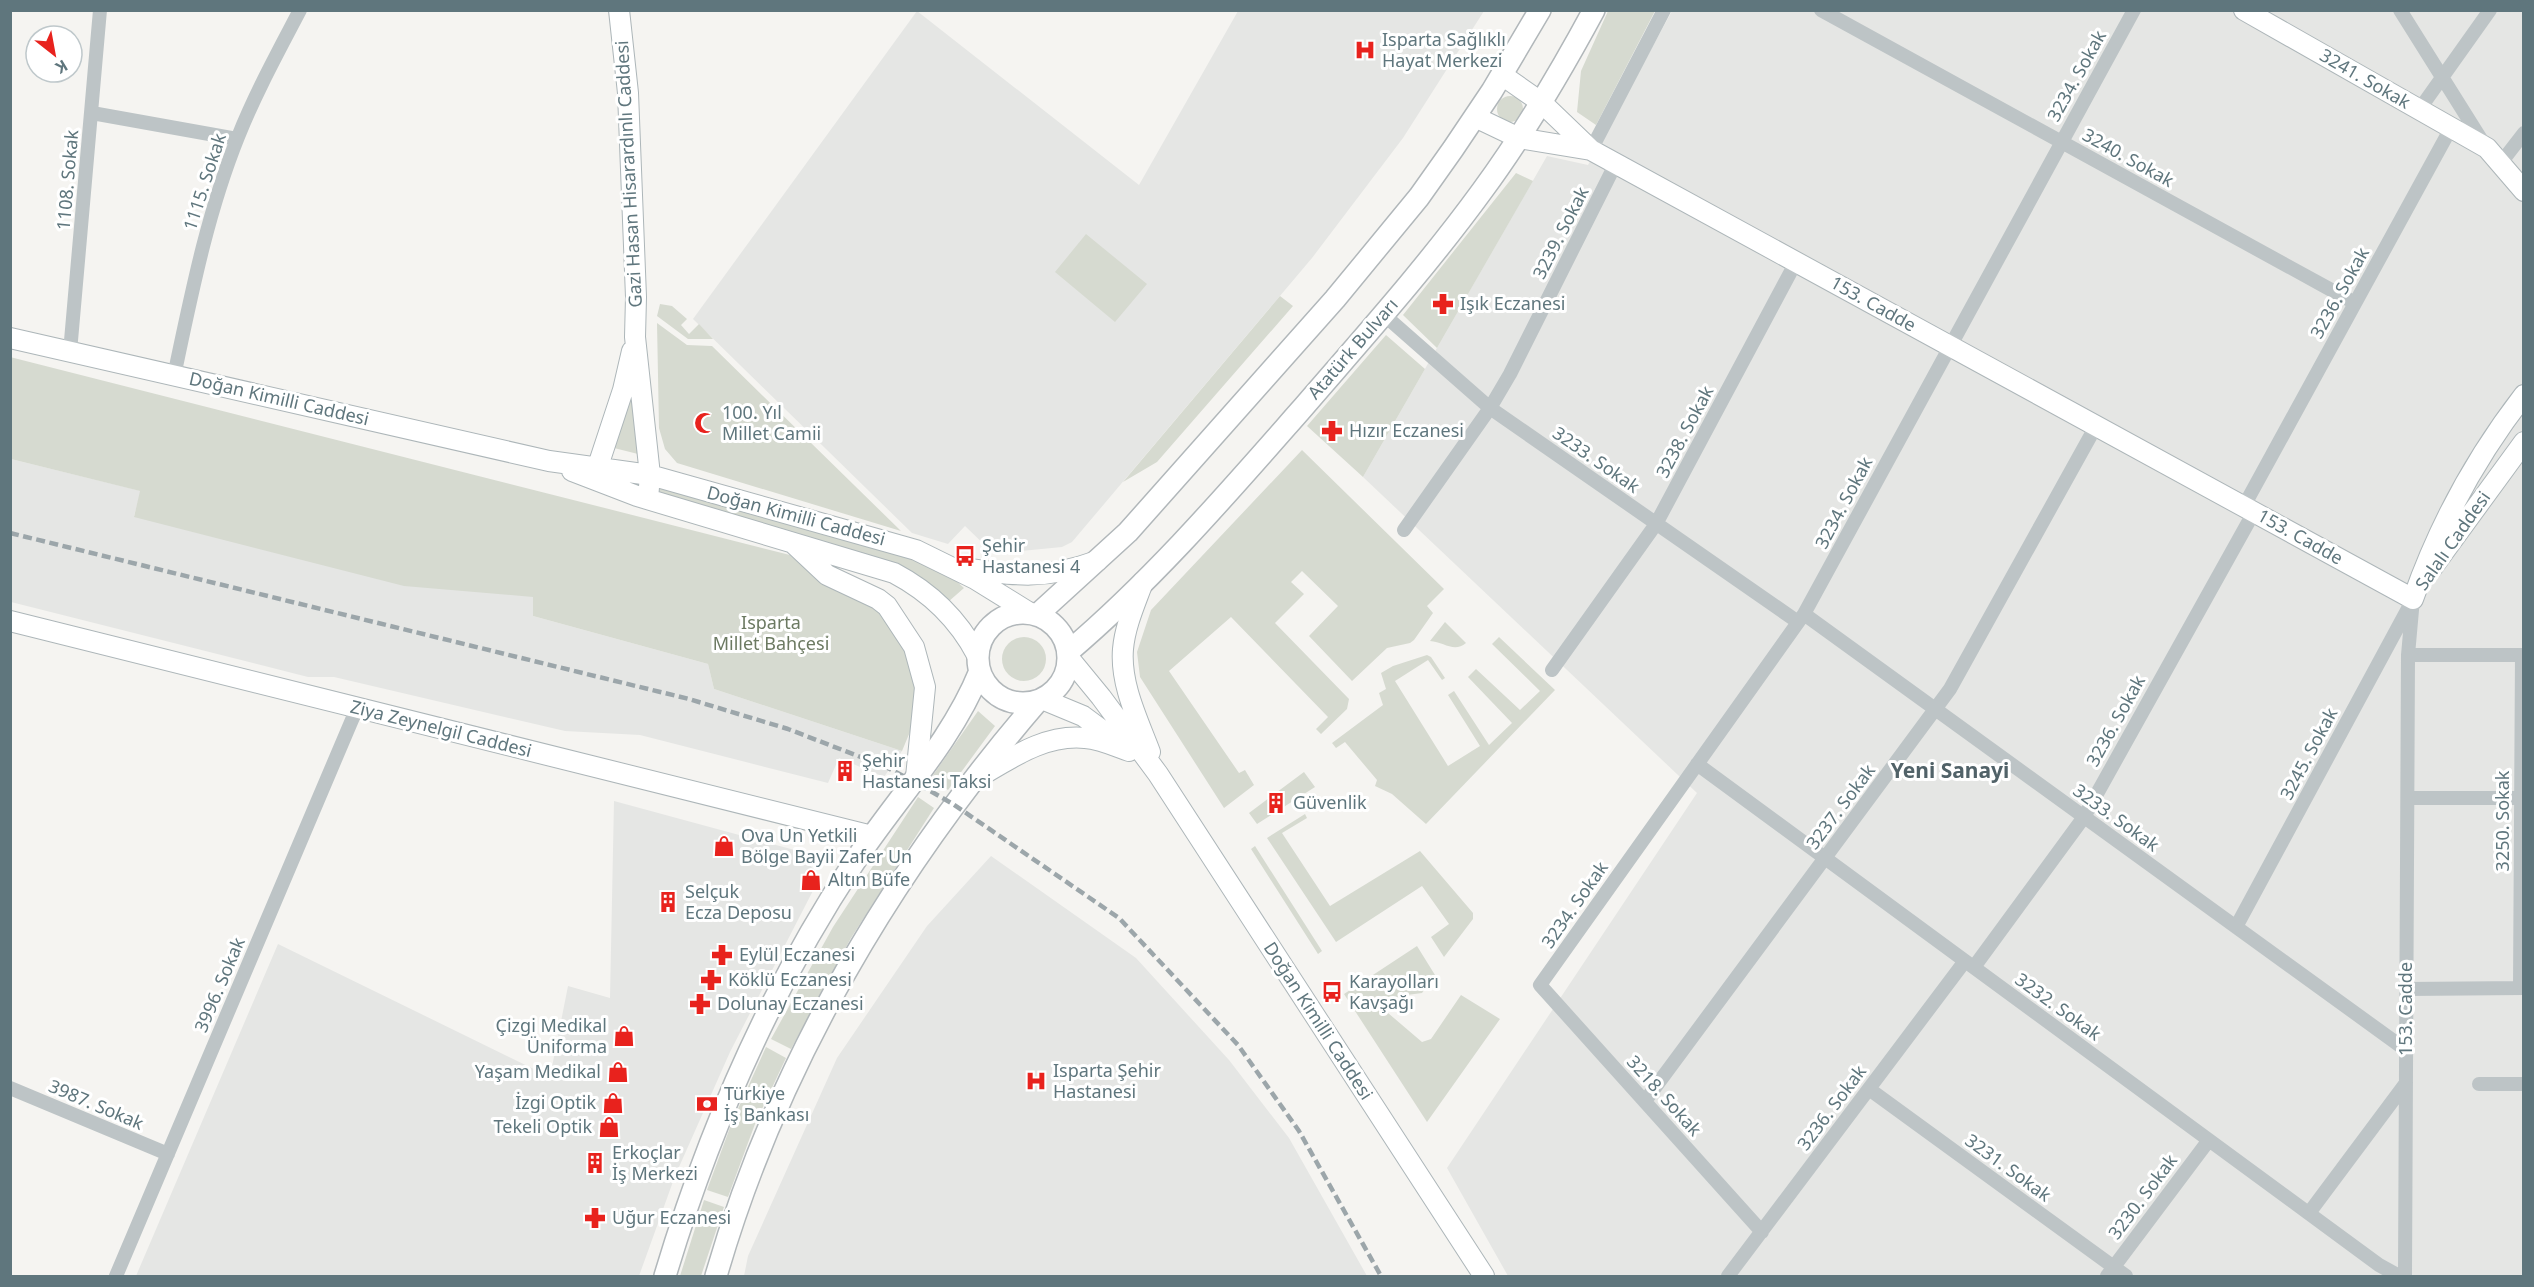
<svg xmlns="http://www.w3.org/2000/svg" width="2534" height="1287" font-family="'Noto Sans',sans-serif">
	<rect width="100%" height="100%" fill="#f5f4f1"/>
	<path fill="#e5e6e4" d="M 917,11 L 1139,185 L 1238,11 L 1484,11 L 1403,138 L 1312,258 L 1072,542 L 1062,547 L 1001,553 L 992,552 L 965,526 L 948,544 L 912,533 L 693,319 Z
		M 1672,11 L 2523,11 L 2523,1276 L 1508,1276 L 1447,1168 L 1697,793 L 1363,477 L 1547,156 L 1588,165 Z
		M 11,459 L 141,491 L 134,516 L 538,552 L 533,616 L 708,664 L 714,689 L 902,751 L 884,777 L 839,758 L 828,783 L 640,735 L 565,731 L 334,677 L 308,677 L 11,602 Z
		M 614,801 L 802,852 L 819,879 L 730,1052 L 675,1176 L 639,1276 L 136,1276 L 278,944 L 550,1077 L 568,986 L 610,998 Z
		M 991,856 L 1136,958 L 1229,1060 L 1289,1138 L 1367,1276 L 744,1276 L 748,1256 L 837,1058 L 927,926 Z"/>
	<path fill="#d6dad0" d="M 1608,11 L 1655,11 L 1596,125 L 1577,112 L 1581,71 Z
		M1497 109a13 13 0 1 1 26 0a13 13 0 1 1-26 0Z
		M 1516,173 L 1533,181 L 1437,348 L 1403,315 Z
		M 1086,234 L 1147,284 L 1115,322 L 1055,272 Z
		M 1280,296 L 1293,306 L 1157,462 L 1123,482 Z
		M 660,304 L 672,306 L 687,319 L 681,325 L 689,334 L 699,324 L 713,339 L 688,339 L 657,316 Z
		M 657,323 L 687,345 L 712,346 L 901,531 L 677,463 L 665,449 L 659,428 Z
		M 1386,335 L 1425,369 L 1363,477 L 1307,426 Z
		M 10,357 L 790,555 L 822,582 L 884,612 L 918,674 L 912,727 L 902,751 L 714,689 L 708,664 L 533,616 L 533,597 L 404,586 L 134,517 L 140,491 L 11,459 Z
		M 635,381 L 638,454 L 614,448 Z
		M 1302,450 L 1444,589 L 1427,606 L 1433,613 L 1414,640 L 1410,643 L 1387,648 L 1352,681 L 1309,636 L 1338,606 L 1302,571 L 1291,582 L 1304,594 L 1275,623 L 1349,699 L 1347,709 L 1321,734 L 1316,729 L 1328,717 L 1231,617 L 1169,671 L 1239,773 L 1245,770 L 1254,785 L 1224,808 L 1140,677 L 1137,652 L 1151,610 Z
		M 660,488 L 913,557 L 954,579 L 964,588 L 948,602 L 658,493 Z
		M 1445,622 L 1466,643 C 1454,653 1444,642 1430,641 Z
		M1002 659a22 22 0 1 1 44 0a22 22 0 1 1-44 0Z
		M 1499,637 L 1555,690 L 1426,824 L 1392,794 L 1375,786 L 1377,780 L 1345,742 L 1336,748 L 1332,743 L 1383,705 L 1379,693 L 1386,689 L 1381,673 L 1393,666 L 1427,655 L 1431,657 L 1445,678 L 1442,680 L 1428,660 L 1395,681 L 1448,766 L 1480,746 L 1448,695 L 1454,691 L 1489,745 L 1512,723 L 1468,677 L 1476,669 L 1520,710 L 1540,691 L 1492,644 Z
		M 978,711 L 995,726 L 948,790 L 931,778 Z
		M 1304,772 L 1315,787 L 1257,824 L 1249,813 Z
		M 918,797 L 934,808 L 851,938 L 791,1049 L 771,1039 L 833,927 Z
		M 1305,814 L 1307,818 L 1282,833 L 1330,906 L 1420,851 L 1473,913 L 1473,919 L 1444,957 L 1431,937 L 1449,924 L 1422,886 L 1336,942 L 1267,838 Z
		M 1255,846 L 1322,951 L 1318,954 L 1251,849 Z
		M 1417,946 L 1435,975 L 1422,993 L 1399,996 L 1387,1009 L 1388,1013 L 1422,1042 L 1431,1039 L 1461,995 L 1500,1019 L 1427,1122 L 1344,994 Z
		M 766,1047 L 786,1058 L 755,1124 L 728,1197 L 707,1190 L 732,1122 Z
		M 704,1200 L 724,1207 L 701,1276 L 680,1276 Z"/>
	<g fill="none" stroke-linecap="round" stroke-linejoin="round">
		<defs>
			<path id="secondary" d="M 619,10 L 628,93 L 636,297 L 635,337 L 650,475 L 648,499
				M 2244,10 L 2487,148 L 2524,191
				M 1475,117 L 1519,138 L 1591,150 L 1542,103 L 1502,75
				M 1591,150 L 2413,599
				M 10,338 L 549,461 L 650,475 L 916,550 L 975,579 L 1030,613
				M 572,471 L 637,496 L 894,573 C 930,592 958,619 977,655
				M 594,478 L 623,390 L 632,351
				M 794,544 L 827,575 L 878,599 L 887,606 L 914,647 L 925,687 L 916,777
				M 963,568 C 1016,576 1045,580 1097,561
				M 2432,568 L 2524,442
				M 1143,582 C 1135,604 1125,626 1123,649 C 1120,684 1138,720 1150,752
				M 2413,599 C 2439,525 2476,457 2524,395
				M 10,621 L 872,836
				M 1069,658 L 1101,697 L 1158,774 L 1484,1276
				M 1042,699 L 1083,716 L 1118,742
				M 977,778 C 1010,759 1044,734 1085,738 C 1100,739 1115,746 1129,751"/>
			<path id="primary" d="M978 658a45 45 0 1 1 90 0a45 45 0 1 1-90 0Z
				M 1037,615 L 1128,532 L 1335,299 L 1419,197 L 1453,149 L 1492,91 L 1540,10
				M 1068,652 C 1153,580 1227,494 1300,411 C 1362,339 1426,268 1482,191 C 1524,134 1560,73 1594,10
				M 665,1276 C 709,1129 768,993 853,864 C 895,800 951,743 980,671
				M 716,1276 C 777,1064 894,868 1037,702"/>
		</defs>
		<use href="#secondary" stroke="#adb6b9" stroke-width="22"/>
		<use href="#primary" stroke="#b1b7ba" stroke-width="24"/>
		<path stroke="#bdc4c6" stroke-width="14" d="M 1821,10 L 2355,303
			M 2400,10 L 2484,144
			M 2419,110 L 2490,10
			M 92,113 L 237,139
			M 1591,150 L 1664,10
			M 2500,164 L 2524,133
			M 1383,314 L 1490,408 L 1798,622
			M 70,352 L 100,10
			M 174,376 C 191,296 207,214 238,137 C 255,94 278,52 300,10
			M 2244,506 L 2451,128
			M 1404,530 L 1490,408 L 1510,374 L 1616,163
			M 1804,614 L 2406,1050
			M 2408,655 L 2522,655 L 2520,988
			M 1552,670 L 1656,524 L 1796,262
			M 1697,764 L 2379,1265 L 2399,1276
			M 2408,798 L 2521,798
			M 2236,927 L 2411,603
			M 1974,967 L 2084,817 L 2254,512
			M 2406,989 L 2524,988
			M 2479,1084 L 2524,1084
			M 10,1088 L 168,1154
			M 1869,1089 L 2126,1276
			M 1645,1101 L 1950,689 L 2096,426
			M 2309,1213 L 2406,1083
			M 1762,1232 L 1540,985 L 1804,614 L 2134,10
			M 116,1276 L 357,708
			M 1728,1276 L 1965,961
			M 2107,1276 L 2209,1140
			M 2405,1276 L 2408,655 L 2413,599"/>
		<use href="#secondary" stroke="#fff" stroke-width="20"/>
		<use href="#primary" stroke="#fff" stroke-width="21"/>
		<path stroke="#9ca6aa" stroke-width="4.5" stroke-dasharray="9 4.5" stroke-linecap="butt" d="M 10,533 L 689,699 L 788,729 L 884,766 L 913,781 L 953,804 L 1119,918 L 1238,1045 L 1299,1131 L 1381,1276"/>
	</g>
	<defs>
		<symbol id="hospital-bare" viewBox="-9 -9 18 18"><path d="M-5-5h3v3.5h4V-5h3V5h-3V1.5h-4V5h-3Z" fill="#e8221d" stroke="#fff" stroke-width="2.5" paint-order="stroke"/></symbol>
		<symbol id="pharmacy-bare" viewBox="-9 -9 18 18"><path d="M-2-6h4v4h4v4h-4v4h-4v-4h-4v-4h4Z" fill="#e8221d" stroke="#fff" stroke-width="2.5" paint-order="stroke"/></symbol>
		<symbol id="mosque-bare" viewBox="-9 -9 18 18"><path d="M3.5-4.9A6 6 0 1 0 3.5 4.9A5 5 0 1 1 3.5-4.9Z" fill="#e8221d" stroke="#fff" stroke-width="2.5" paint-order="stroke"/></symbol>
		<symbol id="bus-bare" viewBox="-9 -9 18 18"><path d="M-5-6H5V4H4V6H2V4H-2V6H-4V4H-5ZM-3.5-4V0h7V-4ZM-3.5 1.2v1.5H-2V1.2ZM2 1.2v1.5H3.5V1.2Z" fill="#e8221d" stroke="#fff" stroke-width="2.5" paint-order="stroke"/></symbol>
		<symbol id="building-bare" viewBox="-9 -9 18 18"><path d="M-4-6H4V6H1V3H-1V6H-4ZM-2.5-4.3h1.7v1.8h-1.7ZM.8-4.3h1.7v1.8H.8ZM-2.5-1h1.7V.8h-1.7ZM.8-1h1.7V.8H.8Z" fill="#e8221d" stroke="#fff" stroke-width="2.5" paint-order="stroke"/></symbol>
		<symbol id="shop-bare" viewBox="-9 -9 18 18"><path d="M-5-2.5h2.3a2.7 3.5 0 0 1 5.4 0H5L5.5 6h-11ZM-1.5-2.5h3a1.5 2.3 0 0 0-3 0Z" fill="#e8221d" stroke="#fff" stroke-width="2.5" paint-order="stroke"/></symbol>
		<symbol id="bank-bare" viewBox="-9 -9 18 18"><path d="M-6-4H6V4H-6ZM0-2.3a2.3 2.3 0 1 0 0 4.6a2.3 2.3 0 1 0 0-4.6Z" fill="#e8221d" stroke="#fff" stroke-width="2.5" paint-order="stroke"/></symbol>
	</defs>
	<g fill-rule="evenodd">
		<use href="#hospital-bare" x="1350" y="35" width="30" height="30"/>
		<use href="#pharmacy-bare" x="1428" y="289" width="30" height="30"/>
		<use href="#mosque-bare" x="690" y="408" width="30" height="30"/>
		<use href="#pharmacy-bare" x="1317" y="416" width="30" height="30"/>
		<use href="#bus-bare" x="950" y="541" width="30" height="30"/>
		<use href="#building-bare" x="830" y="756" width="30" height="30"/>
		<use href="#building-bare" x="1261" y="788" width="30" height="30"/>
		<use href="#shop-bare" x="709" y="831" width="30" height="30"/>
		<use href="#shop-bare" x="796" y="865" width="30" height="30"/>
		<use href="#building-bare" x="653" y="887" width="30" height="30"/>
		<use href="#pharmacy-bare" x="707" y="940" width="30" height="30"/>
		<use href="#pharmacy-bare" x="696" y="965" width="30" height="30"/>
		<use href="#bus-bare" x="1317" y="977" width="30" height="30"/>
		<use href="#pharmacy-bare" x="685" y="989" width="30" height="30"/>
		<use href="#shop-bare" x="609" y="1021" width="30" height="30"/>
		<use href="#shop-bare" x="603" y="1057" width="30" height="30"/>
		<use href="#hospital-bare" x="1021" y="1066" width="30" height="30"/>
		<use href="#shop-bare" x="598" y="1088" width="30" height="30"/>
		<use href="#bank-bare" x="692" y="1089" width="30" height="30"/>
		<use href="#shop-bare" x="594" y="1112" width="30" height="30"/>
		<use href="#building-bare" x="580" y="1148" width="30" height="30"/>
		<use href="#pharmacy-bare" x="580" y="1203" width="30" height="30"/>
	</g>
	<g text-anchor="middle" stroke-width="6" stroke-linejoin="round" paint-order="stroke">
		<g font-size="18" fill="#5f767d" stroke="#fff" text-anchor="start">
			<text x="1382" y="46">Isparta Sağlıklı<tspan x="1382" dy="21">Hayat Merkezi</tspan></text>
			<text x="1460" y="310">Işık Eczanesi</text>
			<text x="722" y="419">100. Yıl<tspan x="722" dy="21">Millet Camii</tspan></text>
			<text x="1349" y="437">Hızır Eczanesi</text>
			<text x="982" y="552">Şehir<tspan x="982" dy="21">Hastanesi 4</tspan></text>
			<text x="862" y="767">Şehir<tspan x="862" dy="21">Hastanesi Taksi</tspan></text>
			<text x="1293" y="809">Güvenlik</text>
			<text x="741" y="842">Ova Un Yetkili<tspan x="741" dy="21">Bölge Bayii Zafer Un</tspan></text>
			<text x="828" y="886">Altın Büfe</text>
			<text x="685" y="898">Selçuk<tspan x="685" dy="21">Ecza Deposu</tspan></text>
			<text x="739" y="961">Eylül Eczanesi</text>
			<text x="728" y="986">Köklü Eczanesi</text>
			<text x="1349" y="988">Karayolları<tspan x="1349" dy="21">Kavşağı</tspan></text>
			<text x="717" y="1010">Dolunay Eczanesi</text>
			<text x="607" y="1032" text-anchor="end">Çizgi Medikal<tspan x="607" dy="21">Üniforma</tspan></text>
			<text x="1053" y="1077">Isparta Şehir<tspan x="1053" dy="21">Hastanesi</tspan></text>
			<text x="601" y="1078" text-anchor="end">Yaşam Medikal</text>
			<text x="724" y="1100">Türkiye<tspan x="724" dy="21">İş Bankası</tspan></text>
			<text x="596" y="1109" text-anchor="end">İzgi Optik</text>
			<text x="592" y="1133" text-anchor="end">Tekeli Optik</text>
			<text x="612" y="1159">Erkoçlar<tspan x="612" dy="21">İş Merkezi</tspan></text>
			<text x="612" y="1224">Uğur Eczanesi</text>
		</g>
		<g font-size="18" fill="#5f767d" stroke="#fff">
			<text transform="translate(2077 76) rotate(-61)" y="6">3234. Sokak</text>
			<text transform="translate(2365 79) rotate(30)" y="6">3241. Sokak</text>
			<text transform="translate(2128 158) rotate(29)" y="6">3240. Sokak</text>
			<text transform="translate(629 174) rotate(-93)" y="6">Gazi Hasan Hisarardınlı Caddesi</text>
			<text transform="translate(68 180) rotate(-85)" y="6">1108. Sokak</text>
			<text transform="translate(205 182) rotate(-72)" y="6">1115. Sokak</text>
			<text transform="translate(1561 233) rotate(-63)" y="6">3239. Sokak</text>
			<text transform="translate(2340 293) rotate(-61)" y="6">3236. Sokak</text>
			<text transform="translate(1873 304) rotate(29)" y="6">153. Cadde</text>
			<text transform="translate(1353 349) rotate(-49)" y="6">Atatürk Bulvarı</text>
			<text transform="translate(279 399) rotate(13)" y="6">Doğan Kimilli Caddesi</text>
			<text transform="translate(1685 432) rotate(-62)" y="6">3238. Sokak</text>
			<text transform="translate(1596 460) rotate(35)" y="6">3233. Sokak</text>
			<text transform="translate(1844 503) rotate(-62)" y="6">3234. Sokak</text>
			<text transform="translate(796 516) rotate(15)" y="6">Doğan Kimilli Caddesi</text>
			<text transform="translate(2300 537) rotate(29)" y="6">153. Cadde</text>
			<text transform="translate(2453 541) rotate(-55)" y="6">Salalı Caddesi</text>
			<text transform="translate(2116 721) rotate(-61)" y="6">3236. Sokak</text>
			<text transform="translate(441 729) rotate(14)" y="6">Ziya Zeynelgil Caddesi</text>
			<text transform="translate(2309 754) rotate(-62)" y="6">3245. Sokak</text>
			<text transform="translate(1841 807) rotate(-53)" y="6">3237. Sokak</text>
			<text transform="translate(2116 818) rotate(36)" y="6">3233. Sokak</text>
			<text transform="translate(2503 821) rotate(-90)" y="6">3250. Sokak</text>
			<text transform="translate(1575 905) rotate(-55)" y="6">3234. Sokak</text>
			<text transform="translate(220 985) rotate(-67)" y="6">3996. Sokak</text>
			<text transform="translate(2058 1007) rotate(36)" y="6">3232. Sokak</text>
			<text transform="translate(2406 1009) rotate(-90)" y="6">153. Cadde</text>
			<text transform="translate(1318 1021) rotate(57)" y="6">Doğan Kimilli Caddesi</text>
			<text transform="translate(1664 1096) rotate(48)" y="6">3218. Sokak</text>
			<text transform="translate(96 1105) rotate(23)" y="6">3987. Sokak</text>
			<text transform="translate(1832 1108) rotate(-53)" y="6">3236. Sokak</text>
			<text transform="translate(2008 1168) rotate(36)" y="6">3231. Sokak</text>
			<text transform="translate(2143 1197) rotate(-53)" y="6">3230. Sokak</text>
		</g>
		<g font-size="18" fill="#6c7a62" stroke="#fff">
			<text x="771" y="629">Isparta<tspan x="771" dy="21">Millet Bahçesi</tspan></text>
		</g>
		<g font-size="21" font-weight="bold" fill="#516268" stroke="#fff">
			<text x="1950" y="778">Yeni Sanayi</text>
		</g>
	</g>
	<rect width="2534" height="1287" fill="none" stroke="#5f767d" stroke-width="24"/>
	<g transform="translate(54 54) rotate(149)"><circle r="28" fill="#ffffff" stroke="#bfc8cb" stroke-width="1.5"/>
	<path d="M0-4.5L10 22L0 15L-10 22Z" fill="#e8221d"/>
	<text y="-9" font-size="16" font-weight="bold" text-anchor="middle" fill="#5f767d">K</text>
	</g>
</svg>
